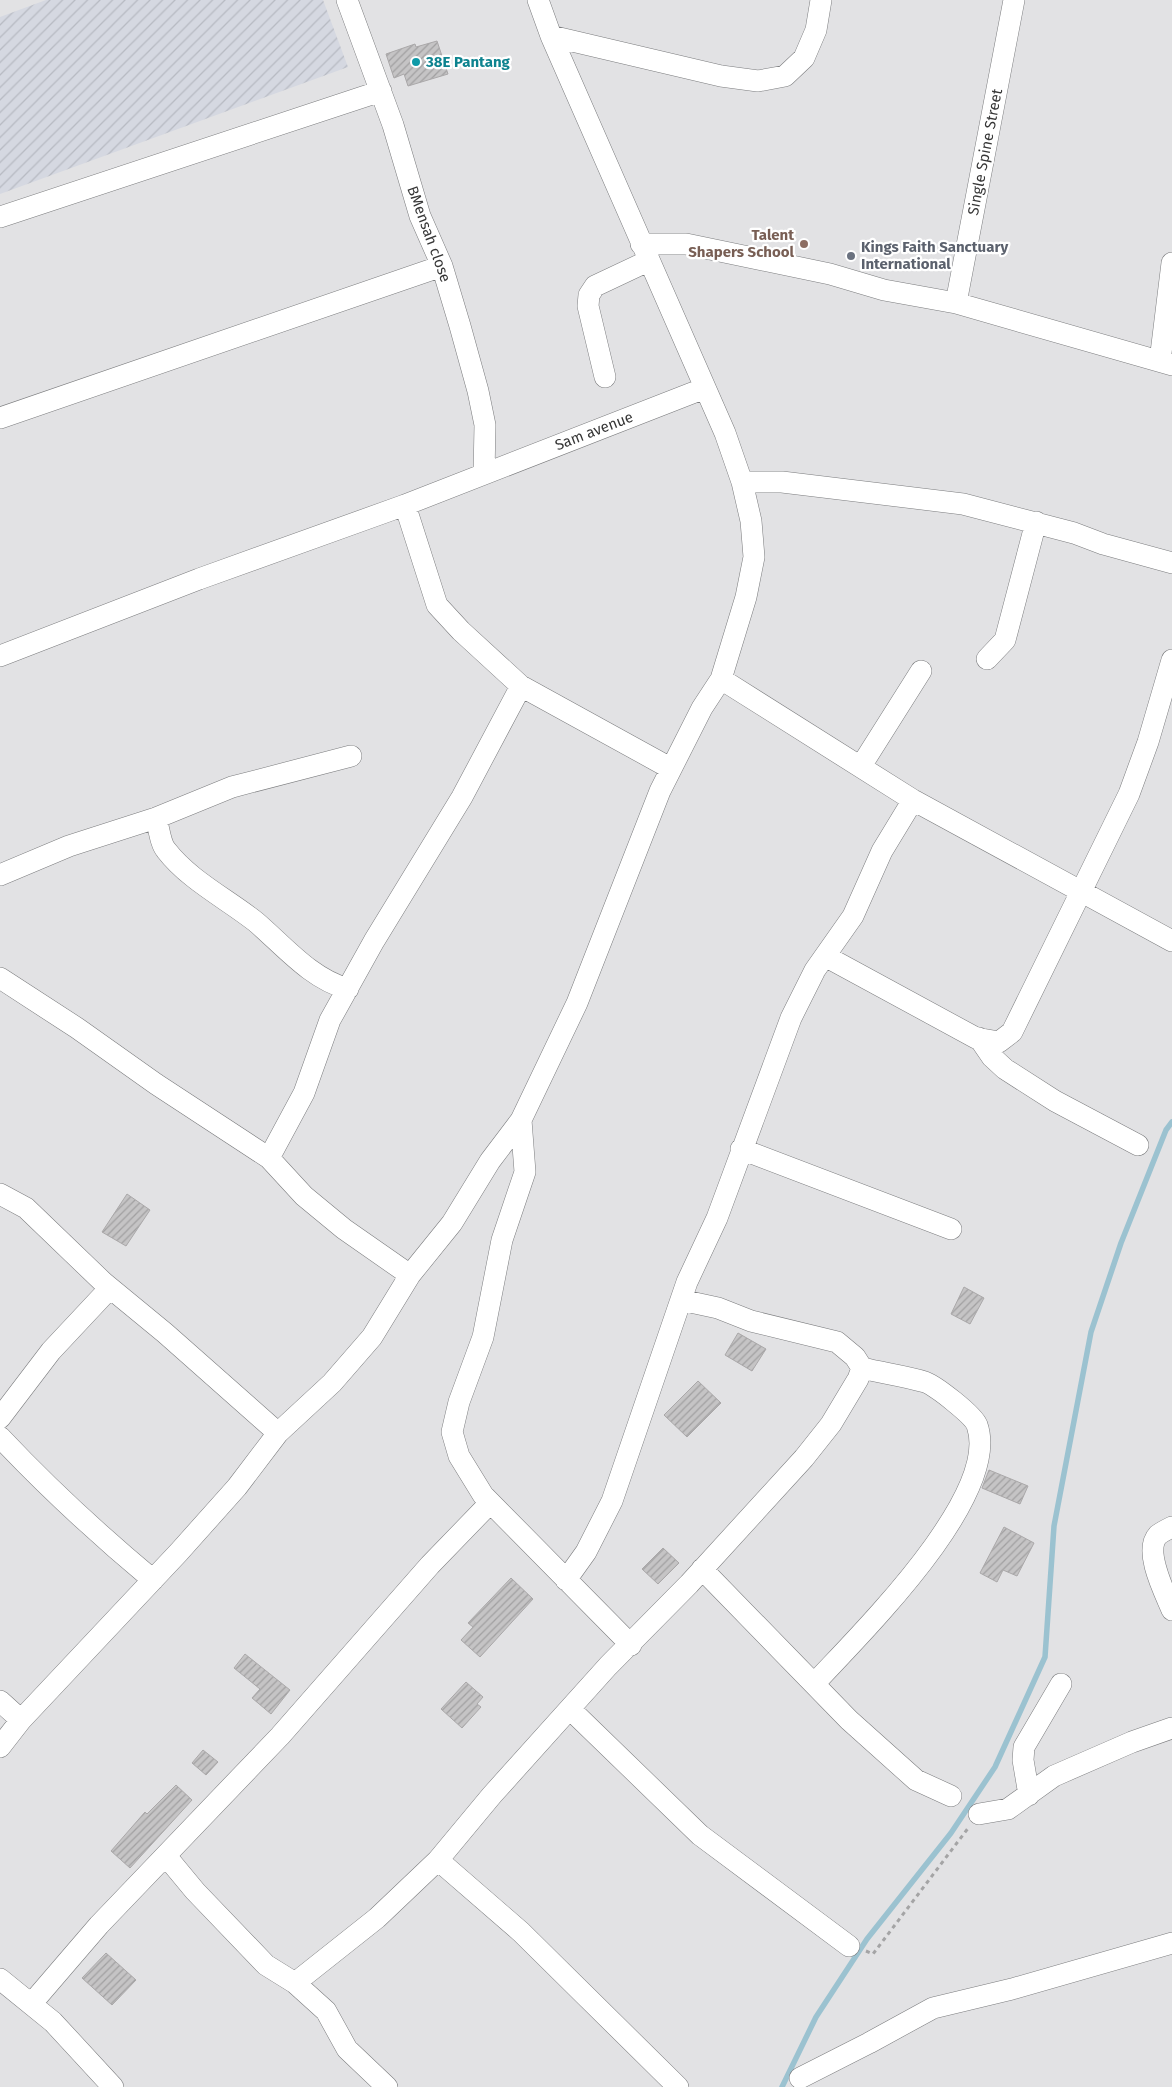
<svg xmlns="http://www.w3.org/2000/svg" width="1172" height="2087" font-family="'Fira Sans',sans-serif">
	<defs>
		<pattern id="industrial-furrows" width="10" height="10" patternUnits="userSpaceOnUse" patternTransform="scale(1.25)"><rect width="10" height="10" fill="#d5d8e1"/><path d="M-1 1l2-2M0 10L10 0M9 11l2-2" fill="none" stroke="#b7bac2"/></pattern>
		<pattern id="building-hatch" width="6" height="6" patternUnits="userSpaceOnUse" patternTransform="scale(1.25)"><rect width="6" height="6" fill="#c5c4c5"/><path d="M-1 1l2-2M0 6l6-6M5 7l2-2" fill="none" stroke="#a1a0a1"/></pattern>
	</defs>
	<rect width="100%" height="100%" fill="#e2e2e4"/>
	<path fill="url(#industrial-furrows)" d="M 46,0 L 323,0 L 348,67 L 0,194 L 0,17 Z"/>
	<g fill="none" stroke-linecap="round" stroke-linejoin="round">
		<path stroke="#9bc2d0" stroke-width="5.5" d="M 782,2087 L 816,2017 L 867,1939 L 951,1833 L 995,1767 L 1045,1657 L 1054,1526 L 1091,1332 L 1121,1243 L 1166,1130 L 1172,1122"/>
	</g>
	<path fill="url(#building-hatch)" stroke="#aaa8a9" d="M 437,41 L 448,74 L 408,86 L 404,74 L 394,78 L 386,54 L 415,44 L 416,47 Z
		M 127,1194 L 150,1210 L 126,1246 L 102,1232 Z
		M 964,1287 L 984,1298 L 970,1324 L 951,1314 Z
		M 738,1333 L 766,1349 L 752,1371 L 725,1355 Z
		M 698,1381 L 721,1403 L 687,1437 L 664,1415 Z
		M 989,1470 L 1028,1486 L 1020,1504 L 982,1488 Z
		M 1004,1527 L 1034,1543 L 1017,1576 L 1003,1570 L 997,1582 L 980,1573 Z
		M 663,1548 L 679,1563 L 658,1584 L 642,1569 Z
		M 511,1578 L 533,1599 L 480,1657 L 461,1640 L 473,1627 L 468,1623 Z
		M 245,1654 L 290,1690 L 271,1714 L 252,1698 L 260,1689 L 234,1668 Z
		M 466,1682 L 483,1697 L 477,1704 L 481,1707 L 462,1728 L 441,1709 Z
		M 203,1750 L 218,1762 L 206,1775 L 192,1763 Z
		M 176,1785 L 192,1800 L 130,1868 L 111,1851 L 145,1812 L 147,1814 Z
		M 106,1953 L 136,1980 L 112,2005 L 82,1978 Z"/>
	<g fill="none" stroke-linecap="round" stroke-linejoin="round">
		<defs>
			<path id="minor" d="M 347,0 L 393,125 L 420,216 L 442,266 L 460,326 L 478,391 L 485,425 L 484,474
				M 538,0 L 551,36 L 725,433 L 742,482 L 751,521 L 754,557 L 746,597 L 721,679 L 702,708 L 660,791 L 577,1003 L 521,1120 L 525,1172 L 502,1240 L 483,1337 L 459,1402 L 452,1432 L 459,1456 L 483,1495 L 631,1645
				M 551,36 L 721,76 L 758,81 L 785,76 L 804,58 L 816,30 L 821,0
				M 0,217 L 381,91
				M 641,244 L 686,244 L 830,274 L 884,290 L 956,303 L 1172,365
				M 956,303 L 1014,0
				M 1160,361 L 1172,263
				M 605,377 L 588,306 L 589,295 L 595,286 L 648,261
				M 0,418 L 442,266
				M 742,482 L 782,482 L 963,504 L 1074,533 L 1103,544 L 1172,563
				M 405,505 L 437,605 L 461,631 L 521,686 L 670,768
				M 0,656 L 199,579 L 405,505 L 705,388
				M 987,659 L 1005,640 L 1036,522
				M 721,679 L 913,800 L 1172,941
				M 861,766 L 921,671
				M 156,818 C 159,827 160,843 166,850 C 189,880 227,899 256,922 C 284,946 311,979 348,989
				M 0,875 L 69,846 L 156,818 L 232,787 L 351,756
				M 825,956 L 976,1038 L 999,1042 L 1012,1032 L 1129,794 L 1148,742 L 1172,660
				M 0,978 L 77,1028 L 156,1084 L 269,1158 L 304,1196 L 344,1229 L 410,1275
				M 979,1038 L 992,1057 L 1005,1069 L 1055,1101 L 1138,1145
				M 741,1149 L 951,1229
				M 269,1158 L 304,1093 L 330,1020 L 374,941 L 462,797 L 521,686
				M 0,1194 L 26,1208 L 103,1282 L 165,1333 L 278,1433
				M 0,1418 L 51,1351 L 110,1288
				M 0,1437 C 48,1488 99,1535 153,1580
				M 1172,1527 C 1168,1529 1162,1532 1158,1535 C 1143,1551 1165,1593 1172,1610
				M 702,1569 L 849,1720 L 916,1780 L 951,1796
				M 566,1580 L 586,1552 L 612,1501 L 687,1282 L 717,1218 L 791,1018 L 815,970 L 853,916 L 882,851 L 913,800
				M 814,1684 C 859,1635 1002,1496 977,1425 C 973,1415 936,1386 925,1382 C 905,1376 882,1373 862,1368
				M 0,1701 L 21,1720
				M 570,1709 L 700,1835 L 849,1946
				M 0,1747 L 21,1720 L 179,1552 L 237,1487 L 278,1433 L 332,1383 L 372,1337 L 410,1275 L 452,1223 L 490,1161 L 521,1120
				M 1029,1795 L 1023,1760 L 1024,1747 L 1061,1684
				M 979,1814 L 1008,1809 L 1054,1776 L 1132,1742 L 1172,1728
				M 166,1856 L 195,1891 L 266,1965 L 295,1983 L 326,2011 L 347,2049 L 387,2087
				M 438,1860 L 521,1932 L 678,2087
				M 0,1979 L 53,2022 L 113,2087
				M 295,1983 L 377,1918 L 438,1860 L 492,1795 L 608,1666 L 689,1584 L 804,1458 L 831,1424 L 858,1379 L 862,1368 L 855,1357 L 837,1342 L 751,1321 L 718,1308 L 681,1300
				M 32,2003 L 99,1925 L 280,1736 L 430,1565 L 490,1503
				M 800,2078 L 869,2043 L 933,2008 L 1012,1989 L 1172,1943"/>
		</defs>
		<use href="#minor" stroke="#7b7c7e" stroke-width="22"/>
		<path stroke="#a4a4a5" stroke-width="3" stroke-dasharray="4 4" stroke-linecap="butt" d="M 866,1951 L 873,1954 L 969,1827"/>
		<use href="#minor" stroke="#fff" stroke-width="21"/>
	</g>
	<circle fill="#0f9aa8" stroke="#fff" stroke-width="2" cx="416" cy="62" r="5"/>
	<circle fill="#8d6e63" stroke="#fff" stroke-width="2" cx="804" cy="244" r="5"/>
	<circle fill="#6b7280" stroke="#fff" stroke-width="2" cx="851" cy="256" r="5"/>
	<g text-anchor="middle" stroke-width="4.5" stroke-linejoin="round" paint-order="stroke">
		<g font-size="15" font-weight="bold" fill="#0d838f" stroke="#fff" text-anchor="start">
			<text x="426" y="67">38E Pantang</text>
		</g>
		<g font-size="15" fill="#363636" stroke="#fff">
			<text transform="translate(985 152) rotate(-79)" y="5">Single Spine Street</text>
			<text transform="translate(429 234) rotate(70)" y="5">BMensah close</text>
			<text transform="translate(594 431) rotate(-21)" y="5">Sam avenue</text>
		</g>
		<g font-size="15" font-weight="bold" fill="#785e54" stroke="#fff" text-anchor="end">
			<text x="794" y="240">Talent<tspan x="794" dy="17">Shapers School</tspan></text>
		</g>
		<g font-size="15" font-weight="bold" fill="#5b616d" stroke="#fff" text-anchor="start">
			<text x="861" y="252">Kings Faith Sanctuary<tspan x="861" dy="17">International</tspan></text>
		</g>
	</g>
</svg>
